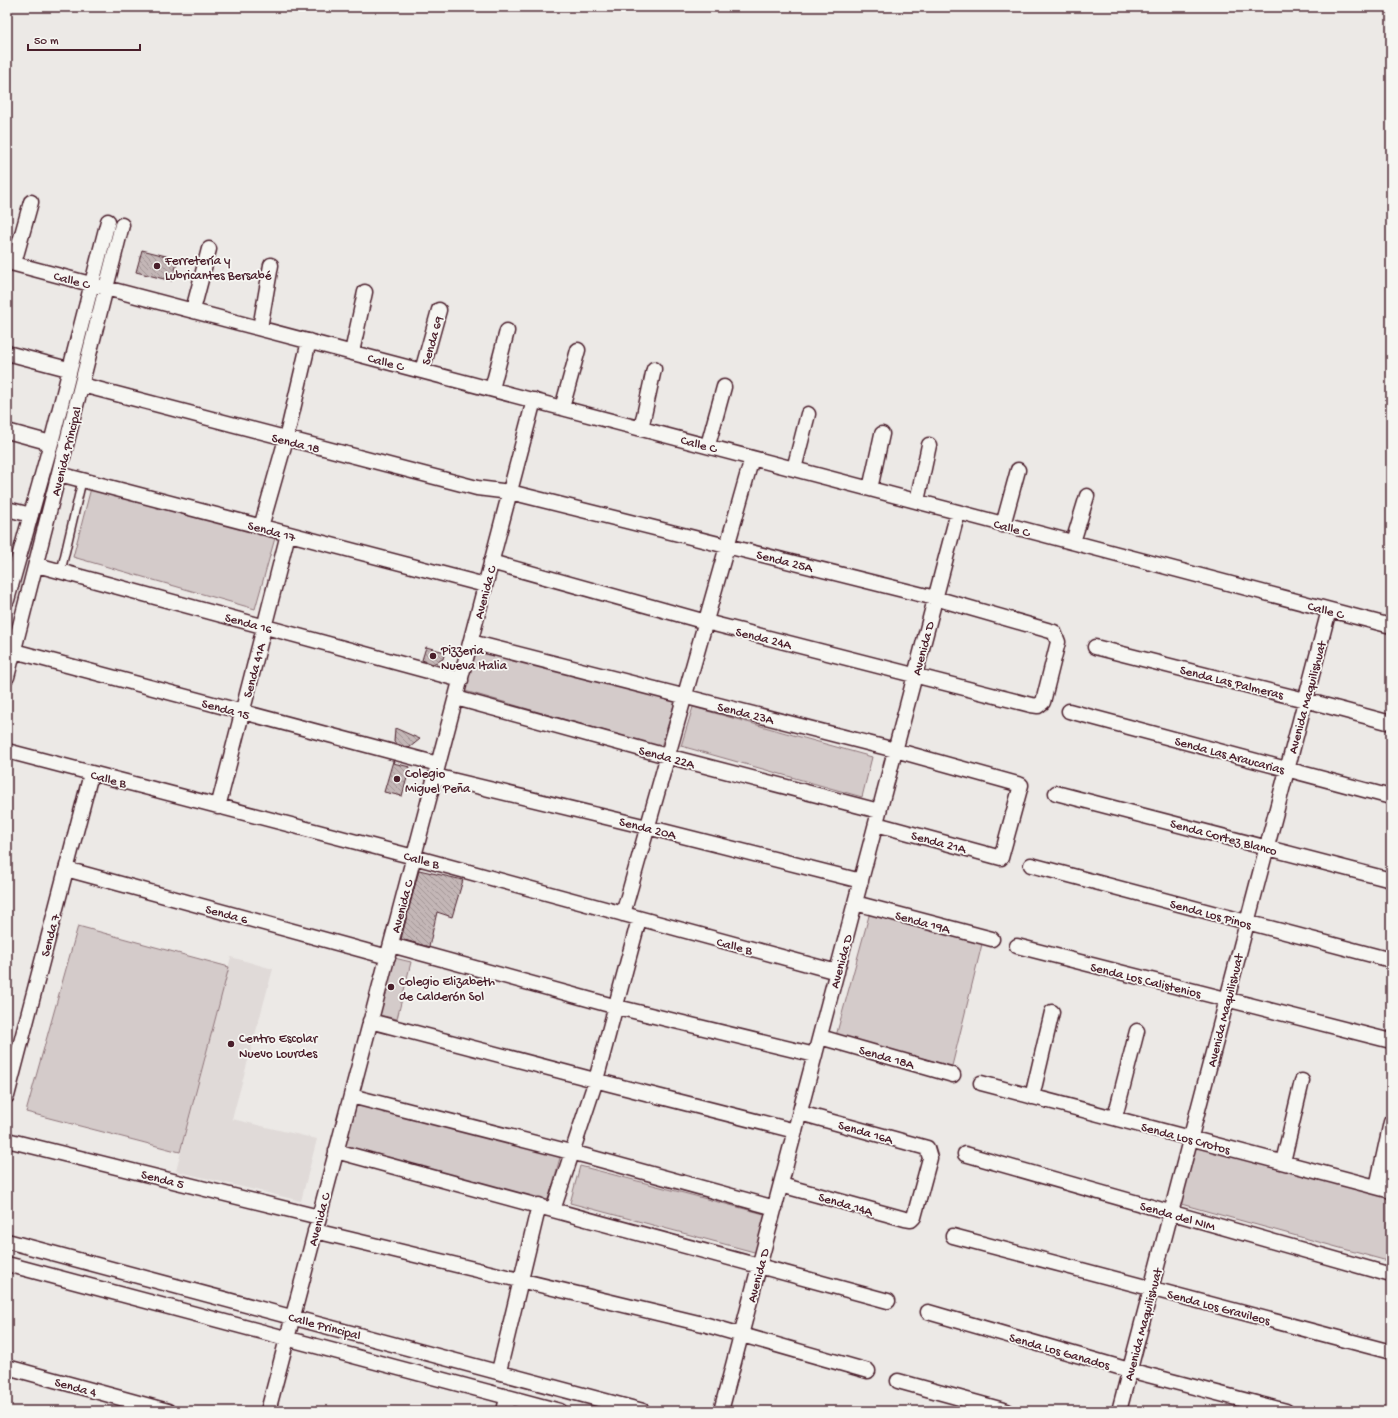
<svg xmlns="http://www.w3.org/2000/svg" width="1398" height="1418" font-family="'Gochi Hand',sans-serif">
	<defs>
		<pattern id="building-back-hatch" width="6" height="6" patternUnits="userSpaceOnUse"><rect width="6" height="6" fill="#c4b7b7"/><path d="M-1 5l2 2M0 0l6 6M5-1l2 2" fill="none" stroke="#a19495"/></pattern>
	</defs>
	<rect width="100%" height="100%" fill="#ece9e6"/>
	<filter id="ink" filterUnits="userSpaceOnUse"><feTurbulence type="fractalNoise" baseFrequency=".025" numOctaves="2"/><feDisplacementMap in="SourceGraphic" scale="8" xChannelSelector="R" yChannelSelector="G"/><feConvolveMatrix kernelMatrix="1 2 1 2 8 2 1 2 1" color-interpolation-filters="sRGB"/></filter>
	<g filter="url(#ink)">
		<path fill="#e0dad8" d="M 231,957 L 273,969 L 232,1119 L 317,1139 L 301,1201 L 176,1171 Z"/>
		<path fill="#d4cbca" stroke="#8f757a" d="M 91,488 L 275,538 L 255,609 L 73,557 Z
			M 477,648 L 675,702 L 661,747 L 465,691 Z
			M 693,707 L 872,757 L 862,797 L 681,746 Z
			M 870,912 L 982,944 L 952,1066 L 836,1036 Z
			M 78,926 L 229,967 L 180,1152 L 26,1112 Z
			M 386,956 L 411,962 L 397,1019 L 370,1013 Z
			M 354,1102 L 561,1154 L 548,1202 L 342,1148 Z
			M 1196,1145 L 1391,1197 L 1391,1262 L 1181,1204 Z
			M 580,1166 L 768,1215 L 758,1253 L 570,1203 Z"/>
		<path fill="url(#building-back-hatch)" stroke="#4a1f2b" d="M 142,250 L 178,259 L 172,281 L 136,272 Z
			M 426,647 L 445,652 L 443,659 L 433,664 L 422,660 Z
			M 395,728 L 420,739 L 409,748 L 397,744 L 394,742 Z
			M 393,761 L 394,761 L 393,763 L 410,767 L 402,796 L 384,792 Z
			M 419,870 L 463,880 L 452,917 L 437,912 L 429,947 L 401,939 Z"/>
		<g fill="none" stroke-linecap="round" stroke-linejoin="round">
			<defs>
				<path id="lane" d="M 61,571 L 82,481"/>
				<path id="street" d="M 7,262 L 1391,626
					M 14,263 L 31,202
					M 193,310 L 209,249
					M 260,328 L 271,265
					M 352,352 L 365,292
					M 7,353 L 68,369
					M 422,371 L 439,310
					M 82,385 L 477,488 L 510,492 L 935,598 L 1054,632 L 1058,642 L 1043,702 L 1038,706 L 1031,705 L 706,622 L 491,562
					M 492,389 L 507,331
					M 562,408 L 578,350
					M 641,429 L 654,369
					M 7,431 L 51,443
					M 708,445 L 724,387
					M 794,469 L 808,414
					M 59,474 L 485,585
					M 870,489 L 882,434
					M 917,501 L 929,445
					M 7,509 L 31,515
					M 1003,525 L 1018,470
					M 261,527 L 286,439 L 309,341
					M 1073,542 L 1087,496
					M 37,565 L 461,680
					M 7,600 L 51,443 L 108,221
					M 471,642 L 895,750 L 1021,785 L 1001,858 L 876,824
					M 1095,647 L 1305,700 L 1391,723
					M 14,651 L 438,764
					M 7,677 L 122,225
					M 456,698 L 667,756 L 879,811
					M 1069,711 L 1391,797
					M 7,751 L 414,857 L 837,972
					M 435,776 L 647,827 L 861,881
					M 1056,793 L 1391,880
					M 218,807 L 288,534
					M 1031,865 L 1391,960
					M 66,869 L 388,957
					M 855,903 L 992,939
					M 623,914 L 752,458
					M 391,945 L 617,1007 L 815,1055
					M 1017,946 L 1391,1041
					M 370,1021 L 610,1084 L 795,1131
					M 820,1037 L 953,1075
					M 981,1083 L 1391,1191
					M 7,1096 L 91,774
					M 351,1096 L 586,1156 L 775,1208
					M 1032,1097 L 1052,1012
					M 1115,1117 L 1137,1031
					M 7,1140 L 319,1217
					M 336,1151 L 888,1301
					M 965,1154 L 1391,1275
					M 1283,1162 L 1302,1081
					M 781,1185 L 905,1219 L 911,1220 L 914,1217 L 930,1158 L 927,1148 L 800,1113
					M 1377,1187 L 1391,1122
					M 553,1210 L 596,1080 L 639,919
					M 315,1231 L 707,1325 L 868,1371
					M 953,1236 L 1391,1352
					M 7,1241 L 643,1411
					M 7,1264 L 560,1411
					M 928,1312 L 1129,1370 L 1286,1411
					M 7,1367 L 168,1411
					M 499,1371 L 539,1205
					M 898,1381 L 1007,1411
					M 268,1411 L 534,400
					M 504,1411 L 507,1398
					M 721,1411 L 958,512
					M 1119,1411 L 1329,610"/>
			</defs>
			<use href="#lane" stroke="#4a1f2b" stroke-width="10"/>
			<use href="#street" stroke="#4a1f2b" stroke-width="17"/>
			<use href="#lane" stroke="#f6f6f2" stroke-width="7"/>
			<use href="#street" stroke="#f6f6f2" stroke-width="14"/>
		</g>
	</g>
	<g fill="#4a1f2b" stroke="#f6f6f2" stroke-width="1.5">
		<circle cx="157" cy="266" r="4"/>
		<circle cx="433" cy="656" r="4"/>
		<circle cx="397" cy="779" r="4"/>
		<circle cx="391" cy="987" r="4"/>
		<circle cx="231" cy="1044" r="4"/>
	</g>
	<g text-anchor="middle" stroke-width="3.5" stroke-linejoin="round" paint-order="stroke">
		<g font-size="13" fill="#4a1f2b" stroke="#f6f6f2" text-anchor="start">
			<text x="165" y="264">Ferretería y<tspan x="165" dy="15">Lubricantes Bersabé</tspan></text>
			<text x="441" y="654">Pizzeria<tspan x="441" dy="15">Nueva Italia</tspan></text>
			<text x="405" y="777">Colegio<tspan x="405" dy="15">Miguel Peña</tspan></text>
			<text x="399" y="985">Colegio Elizabeth<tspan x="399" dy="15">de Calderón Sol</tspan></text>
			<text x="239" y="1042">Centro Escolar<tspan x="239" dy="15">Nuevo Lourdes</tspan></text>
		</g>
		<g font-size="13" fill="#4a1f2b" stroke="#f6f6f2">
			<text transform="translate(72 279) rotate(15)" y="5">Calle C</text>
			<text transform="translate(431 340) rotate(-74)" y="5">Senda 69</text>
			<text transform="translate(386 361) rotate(15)" y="5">Calle C</text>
			<text transform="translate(296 442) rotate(14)" y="5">Senda 18</text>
			<text transform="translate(699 443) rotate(15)" y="5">Calle C</text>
			<text transform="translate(65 451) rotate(-76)" y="5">Avenida Principal</text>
			<text transform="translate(1012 527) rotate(15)" y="5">Calle C</text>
			<text transform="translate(272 530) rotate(15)" y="5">Senda 17</text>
			<text transform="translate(785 560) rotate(14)" y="5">Senda 25A</text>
			<text transform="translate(484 592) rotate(-75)" y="5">Avenida C</text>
			<text transform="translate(1326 609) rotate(15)" y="5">Calle C</text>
			<text transform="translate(249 622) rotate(15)" y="5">Senda 16</text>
			<text transform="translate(764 637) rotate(14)" y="5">Senda 24A</text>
			<text transform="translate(922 648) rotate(-75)" y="5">Avenida D</text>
			<text transform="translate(253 670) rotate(-75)" y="5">Senda 41A</text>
			<text transform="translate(1232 681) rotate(14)" y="5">Senda Las Palmeras</text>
			<text transform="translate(1306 697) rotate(-75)" y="5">Avenida Maquilishuat</text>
			<text transform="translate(226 708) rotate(15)" y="5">Senda 15</text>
			<text transform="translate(746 712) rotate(14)" y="5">Senda 23A</text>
			<text transform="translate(1230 754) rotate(15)" y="5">Senda Las Araucarias</text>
			<text transform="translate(667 756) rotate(15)" y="5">Senda 22A</text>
			<text transform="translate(109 778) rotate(15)" y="5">Calle B</text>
			<text transform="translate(648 827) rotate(14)" y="5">Senda 20A</text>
			<text transform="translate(1224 836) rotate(15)" y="5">Senda Cortez Blanco</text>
			<text transform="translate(939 841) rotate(15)" y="5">Senda 21A</text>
			<text transform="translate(422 859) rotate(15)" y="5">Calle B</text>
			<text transform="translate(401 906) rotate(-75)" y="5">Avenida C</text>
			<text transform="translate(227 913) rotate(15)" y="5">Senda 6</text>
			<text transform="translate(1211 913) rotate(15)" y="5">Senda Los Pinos</text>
			<text transform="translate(923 921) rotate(15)" y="5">Senda 19A</text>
			<text transform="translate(49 935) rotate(-75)" y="5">Senda 7</text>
			<text transform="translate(735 945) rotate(15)" y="5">Calle B</text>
			<text transform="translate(840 961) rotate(-75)" y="5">Avenida D</text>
			<text transform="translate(1146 979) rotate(14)" y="5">Senda Los Calistenios</text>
			<text transform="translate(1224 1010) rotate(-76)" y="5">Avenida Maquilishuat</text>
			<text transform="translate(887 1056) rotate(16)" y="5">Senda 18A</text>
			<text transform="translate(866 1131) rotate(16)" y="5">Senda 16A</text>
			<text transform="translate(1186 1137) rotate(15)" y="5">Senda Los Crotos</text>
			<text transform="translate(163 1178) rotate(14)" y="5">Senda 5</text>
			<text transform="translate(846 1203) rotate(16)" y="5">Senda 14A</text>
			<text transform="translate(1178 1215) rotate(16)" y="5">Senda del NIM</text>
			<text transform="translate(318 1219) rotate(-75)" y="5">Avenida C</text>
			<text transform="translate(757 1275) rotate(-75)" y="5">Avenida D</text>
			<text transform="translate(1219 1306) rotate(15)" y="5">Senda Los Gravileos</text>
			<text transform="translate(1142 1324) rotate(-75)" y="5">Avenida Maquilishuat</text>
			<text transform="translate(325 1325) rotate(15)" y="5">Calle Principal</text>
			<text transform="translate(1060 1350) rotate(16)" y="5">Senda Los Ganados</text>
			<text transform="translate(76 1386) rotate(15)" y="5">Senda 4</text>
		</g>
	</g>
	<rect width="1398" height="1418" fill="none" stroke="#f6f6f2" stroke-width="24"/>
	<rect x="12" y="12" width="1374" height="1394" fill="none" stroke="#4a1f2b" stroke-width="1.5" filter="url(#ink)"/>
	<path d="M28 44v6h112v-6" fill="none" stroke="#4a1f2b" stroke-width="2"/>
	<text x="34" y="44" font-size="12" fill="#4a1f2b" stroke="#f6f6f2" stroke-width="3" paint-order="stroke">50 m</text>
</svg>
